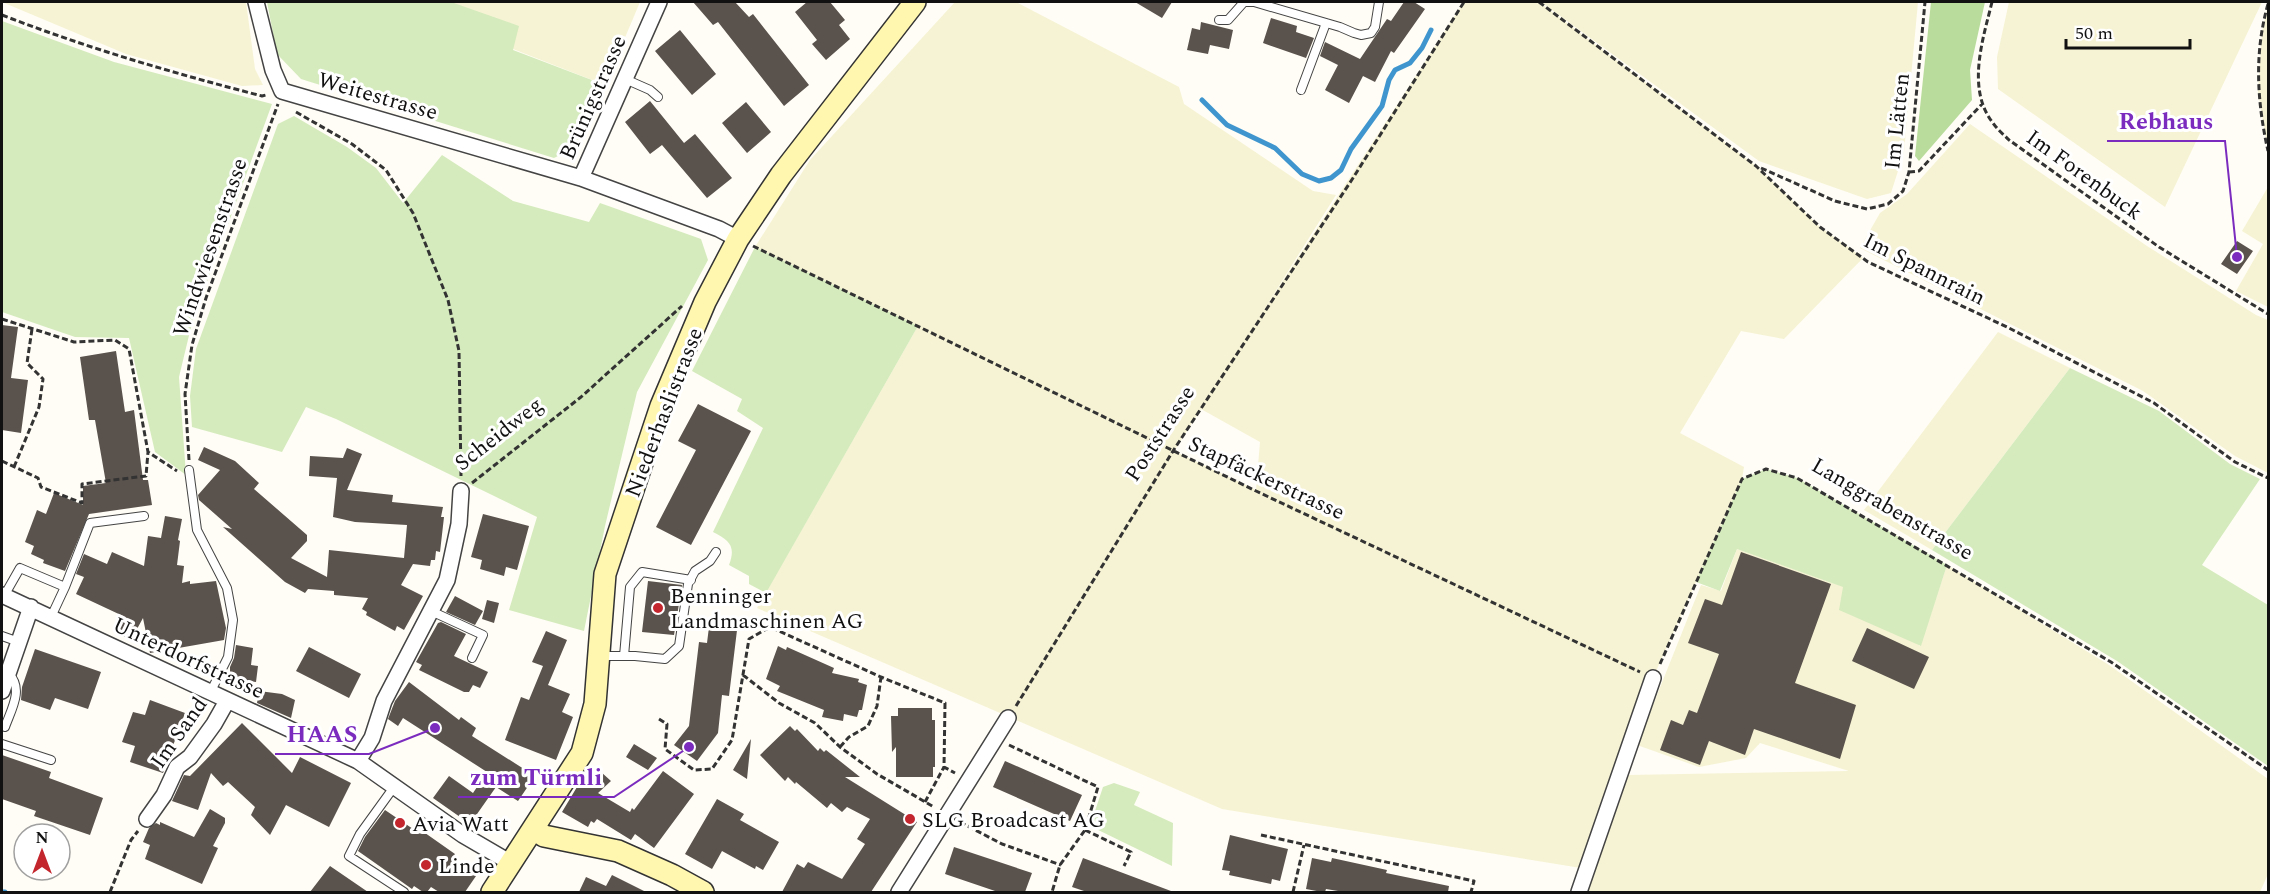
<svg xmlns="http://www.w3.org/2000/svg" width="2270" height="894" font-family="Spectral,serif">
	<rect width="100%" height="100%" fill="#fffdf5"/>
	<path fill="#f6f3d4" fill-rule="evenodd" d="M 2,2 L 246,2 L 255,69 L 263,85 L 242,86 L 126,54 Z
		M 451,2 L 640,2 L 605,85 L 513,49 Z
		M 955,2 L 1016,2 L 1179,87 L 1184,104 L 1313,191 L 1336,195 L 1258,319 L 1464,2 L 1539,2 L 1756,166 L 1820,227 L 1863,258 L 1784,339 L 1741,331 L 1680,433 L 1744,467 L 1742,479 L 1653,678 L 1587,869 L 1222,809 L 757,608 L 918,326 L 755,247 L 810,160 ZM 1201,409 L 1260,442 L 1256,490 L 1174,451 Z
		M 1541,2 L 1918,2 L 1904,152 L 1891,193 L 1867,199 L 1759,161 Z
		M 2009,2 L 2262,2 L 2165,207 L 1998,89 L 1997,57 Z
		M 2268,5 L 2268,151 L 2258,92 L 2262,32 Z
		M 1970,124 L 2147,246 L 2256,315 L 2268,320 L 2268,473 L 2235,456 L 2143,391 L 1860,248 L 1880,213 L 1907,194 Z
		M 2268,187 L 2268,307 L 2236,291 L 2263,244 L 2242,231 Z
		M 1998,332 L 2070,368 L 1932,550 L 1864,510 Z
		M 1737,549 L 1844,587 L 1920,646 L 1947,565 L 2109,665 L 2268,779 L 2268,874 L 2260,892 L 1587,892 L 1628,775 L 1849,771 L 1760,743 L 1746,758 L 1699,767 L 1637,745 L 1701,585 L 1721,591 Z"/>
	<path fill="#d5ebbd" d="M 267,2 L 451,2 L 519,26 L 513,50 L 605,85 L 578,146 L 554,158 L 301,79 L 277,54 Z
		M 2,21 L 114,62 L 272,104 L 192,323 L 179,377 L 186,475 L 155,452 L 129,338 L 75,337 L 2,312 Z
		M 294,116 L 347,147 L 376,168 L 403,203 L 442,155 L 513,201 L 589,222 L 600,203 L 701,239 L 708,260 L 637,392 L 605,526 L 584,631 L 509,610 L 537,517 L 336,419 L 306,407 L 282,452 L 192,427 L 190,396 L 196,349 L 278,124 Z
		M 755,247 L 918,326 L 766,593 L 749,584 L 749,576 L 729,565 C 736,546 730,541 713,532 L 763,428 L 737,411 L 742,399 L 692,371 Z
		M 2070,368 L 2159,411 L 2230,464 L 2260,479 L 2202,565 L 2268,605 L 2268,766 L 2117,661 L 1932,550 Z
		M 1766,469 L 1797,478 L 1947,565 L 1921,646 L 1839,610 L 1843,587 L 1737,549 L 1720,591 L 1696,582 L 1742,479 Z
		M 1114,783 L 1140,792 L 1134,805 L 1173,823 L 1172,866 L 1090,826 L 1103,787 Z"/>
	<path fill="#b9dc9c" d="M 1931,2 L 1985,2 L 1970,70 L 1972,100 L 1919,161 L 1915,156 Z"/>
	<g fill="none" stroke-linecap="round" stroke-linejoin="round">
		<path stroke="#3f96cf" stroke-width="5" d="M 1202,100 L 1227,125 L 1275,148 L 1302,174 L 1319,181 L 1331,178 L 1341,170 L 1351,149 L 1382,106 L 1389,80 L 1395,70 L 1410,63 L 1422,48 L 1431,30
			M 2,892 L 5,892"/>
	</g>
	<path fill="#5a524d" d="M 693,2 L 735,2 L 749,17 L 753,14 L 809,85 L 784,106 L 718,22 L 713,25 Z
		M 807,2 L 830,2 L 845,20 L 839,25 L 850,39 L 826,60 L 812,44 L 817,40 L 795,12 Z
		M 1135,2 L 1172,2 L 1162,18 Z
		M 1404,2 L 1414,2 L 1425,9 L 1394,53 L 1391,51 L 1375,82 L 1363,76 L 1349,103 L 1325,90 L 1338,65 L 1320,56 L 1325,42 L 1360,59 L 1387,19 L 1391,21 Z
		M 1271,18 L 1297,26 L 1296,32 L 1314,38 L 1306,58 L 1263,43 Z
		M 1201,22 L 1233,30 L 1229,49 L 1210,45 L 1208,54 L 1187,50 L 1192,28 L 1200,30 Z
		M 680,30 L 716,74 L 692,95 L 655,51 Z
		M 650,101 L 684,143 L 695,134 L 732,178 L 707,198 L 662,145 L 650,154 L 625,122 Z
		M 746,102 L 771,132 L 747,153 L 722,123 Z
		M 2237,241 L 2253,251 L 2237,274 L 2221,264 Z
		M 2,325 L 18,327 L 11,378 L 28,380 L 21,433 L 2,430 Z
		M 116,351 L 125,412 L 134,410 L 143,480 L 148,480 L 152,505 L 89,514 L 65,571 L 43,563 L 44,560 L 31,554 L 34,546 L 25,542 L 37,510 L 46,514 L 54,493 L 83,505 L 83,486 L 106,483 L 95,420 L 89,420 L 80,357 Z
		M 698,404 L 751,431 L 691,545 L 656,527 L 696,450 L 678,441 Z
		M 204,447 L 235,461 L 259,483 L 254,489 L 307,535 L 307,541 L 291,558 L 327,577 L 329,550 L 404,558 L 407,525 L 355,522 L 333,517 L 337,478 L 309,476 L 310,456 L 343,458 L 347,448 L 362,454 L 347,490 L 393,495 L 392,502 L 443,507 L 441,517 L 444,517 L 440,552 L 436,551 L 435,560 L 431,560 L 430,566 L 413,564 L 401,585 L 423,596 L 404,630 L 397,626 L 395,631 L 366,615 L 367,612 L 362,609 L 368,598 L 334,595 L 334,591 L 308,589 L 305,593 L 285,582 L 223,527 L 232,529 L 199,500 L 198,495 L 220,470 L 198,460 Z
		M 483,514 L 529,526 L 517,570 L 506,567 L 504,576 L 480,569 L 482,560 L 471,557 Z
		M 165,516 L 182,519 L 178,540 L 180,541 L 177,565 L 184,566 L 182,583 L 190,581 L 190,584 L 216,581 L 226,628 L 224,640 L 150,653 L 143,618 L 131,640 L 115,632 L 123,616 L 76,594 L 84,577 L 76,574 L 84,554 L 107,564 L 112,552 L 144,566 L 148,536 L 161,538 Z
		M 1741,552 L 1831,584 L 1795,683 L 1856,705 L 1840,759 L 1754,729 L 1745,755 L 1709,741 L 1700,765 L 1660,750 L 1671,720 L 1683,725 L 1689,710 L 1697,713 L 1719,654 L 1688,643 L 1705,599 L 1722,605 Z
		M 648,581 L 682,585 L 674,635 L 642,632 Z
		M 455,596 L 483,611 L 475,625 L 446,612 Z
		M 487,600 L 499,603 L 494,623 L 482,619 Z
		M 710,619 L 738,622 L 729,696 L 722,695 L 718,733 L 697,761 L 674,745 L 689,726 L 699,642 L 707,643 Z
		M 441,622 L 466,634 L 454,656 L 488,672 L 480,688 L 473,685 L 469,692 L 464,692 L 419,670 L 422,665 L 416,662 L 438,623 Z
		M 1867,628 L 1929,657 L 1914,689 L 1852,661 Z
		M 546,631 L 567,640 L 548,685 L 570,694 L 562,712 L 573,717 L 556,760 L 505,740 L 521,697 L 529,700 L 543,666 L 532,662 Z
		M 236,645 L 253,648 L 251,665 L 258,666 L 256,682 L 230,679 L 230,667 L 234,658 Z
		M 778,646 L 786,650 L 787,647 L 834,668 L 832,673 L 859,679 L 858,682 L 867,685 L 862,710 L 859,710 L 857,717 L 844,714 L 843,721 L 822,717 L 824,710 L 777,691 L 780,686 L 766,679 Z
		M 309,647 L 361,674 L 349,698 L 296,671 Z
		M 35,649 L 101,672 L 88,709 L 55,698 L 50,710 L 21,700 L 22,687 Z
		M 409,682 L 459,720 L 461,717 L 476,728 L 472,736 L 535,776 L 518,801 L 496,787 L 470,824 L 433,798 L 449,776 L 473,793 L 487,772 L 403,718 L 398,726 L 388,719 L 395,701 Z
		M 259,691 L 282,694 L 295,700 L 291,718 L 257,703 Z
		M 150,700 L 185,713 L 163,773 L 130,762 L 135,746 L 122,742 L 133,712 L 145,715 Z
		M 898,708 L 932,708 L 932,720 L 935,720 L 935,767 L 933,767 L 933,777 L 896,777 L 896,747 L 892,752 L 891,716 L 898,716 Z
		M 242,723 L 292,773 L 300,757 L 351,783 L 329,827 L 286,805 L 270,835 L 251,815 L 255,807 L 228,782 L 223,786 L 211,773 L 198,810 L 172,801 L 184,775 L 190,776 Z
		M 790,726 L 795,731 L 797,729 L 818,751 L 820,748 L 824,752 L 826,750 L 860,777 L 845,777 L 917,822 L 871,892 L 782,892 L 797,864 L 804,868 L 808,862 L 842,879 L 865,844 L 857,839 L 870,819 L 847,807 L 842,812 L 831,803 L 827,808 L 796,782 L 795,784 L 788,777 L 785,781 L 760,755 Z
		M 751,739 L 747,779 L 733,770 Z
		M 634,744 L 657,758 L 648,770 L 626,757 Z
		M 2,755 L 51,772 L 49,778 L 103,798 L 90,835 L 34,816 L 36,811 L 2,799 Z
		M 1005,761 L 1082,795 L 1070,821 L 993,787 Z
		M 663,771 L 694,794 L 654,848 L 635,834 L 631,840 L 597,819 L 594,823 L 591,821 L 588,827 L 562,812 L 580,782 L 586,786 L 601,772 L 611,781 L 598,793 L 630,812 L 632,808 L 634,810 Z
		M 717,799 L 744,814 L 740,820 L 779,842 L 763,870 L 756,866 L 755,869 L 722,851 L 712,869 L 685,854 Z
		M 210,809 L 225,818 L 225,823 L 213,846 L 218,848 L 202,884 L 145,859 L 150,845 L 143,842 L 149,828 L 156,823 L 160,825 L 160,822 L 194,837 Z
		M 385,810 L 416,831 L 418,828 L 455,854 L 451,859 L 476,876 L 465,892 L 439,892 L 431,887 L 427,892 L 423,892 L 414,886 L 412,889 L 358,851 L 365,837 Z
		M 1230,835 L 1288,849 L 1280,881 L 1272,879 L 1271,884 L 1229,875 L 1230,871 L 1222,870 Z
		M 954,847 L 1032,873 L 1025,892 L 998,892 L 945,874 Z
		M 1083,858 L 1171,891 L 1171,892 L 1087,892 L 1072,887 Z
		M 1312,858 L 1331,862 L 1332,858 L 1387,870 L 1386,873 L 1449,886 L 1448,892 L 1344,892 L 1326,889 L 1325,892 L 1322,892 L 1306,889 Z
		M 330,866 L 368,892 L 310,892 Z
		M 612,875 L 646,892 L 579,892 L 586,877 L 606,886 Z"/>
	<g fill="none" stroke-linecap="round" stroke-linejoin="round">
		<defs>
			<path id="lane" d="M 1219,20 L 1228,20 L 1244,2 L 1254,2 L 1340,27 L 1354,33 L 1361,35 L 1371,33 L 1375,27 L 1379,2
				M 625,79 L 650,90 L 658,97
				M 1301,90 L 1326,23
				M 189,470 L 197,530 L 227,588 L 233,620 L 228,657 L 210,693
				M 4,596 L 20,568 L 65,587
				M 431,611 L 483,635 L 472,658
				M 51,617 L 65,587 L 90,523 L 144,516
				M 2,636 L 19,642
				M 599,656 L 635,656 L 665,659 L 679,646 L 688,584 L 695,571 L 710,561 L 716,552
				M 624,656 L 630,587 L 642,572 L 691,580
				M 5,727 C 11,710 24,689 9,674
				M 2,744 L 51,760
				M 394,787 L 360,834 L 349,856 L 404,892"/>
			<path id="street" d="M 256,2 L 273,70 L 282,91 L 581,178 L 719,229 L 738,239
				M 581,178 L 659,2
				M 2,595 L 358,761 L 463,835 L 511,863
				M 2,691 L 31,607
				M 358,761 L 372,738 L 384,701 L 447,580 L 459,524 L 461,491
				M 147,819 L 164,795 L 177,767 L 190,757 L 214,724 L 227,701
				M 899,892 L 1008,718
				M 1579,892 L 1653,678"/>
			<path id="secondary" d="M 535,830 L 544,836 L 618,851 L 672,875 L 703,892
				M 492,892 L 582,753 L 595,704 L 605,574 L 661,406 L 705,302 L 738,239 L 781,175 L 915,2"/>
		</defs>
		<use href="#lane" stroke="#444" stroke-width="10"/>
		<use href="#street" stroke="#444" stroke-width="18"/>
		<use href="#secondary" stroke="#333" stroke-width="24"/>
		<path stroke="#333" stroke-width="3" stroke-dasharray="6 3" stroke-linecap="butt" d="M 1539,2 L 1756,166 L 1820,227 L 1868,262 L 2007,327 L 2154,403 L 2235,462 L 2268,478
			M 1992,2 C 1983,39 1966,89 1993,123 C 1997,129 2004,135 2009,140 L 2159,247 L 2268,314
			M 2268,4 C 2254,53 2257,102 2268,151
			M 2,15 C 87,48 173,73 262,96 L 266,95
			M 296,112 L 352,144 L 386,170 L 413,213 L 448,300 L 459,351 L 461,476
			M 1761,168 L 1835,201 L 1867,209 L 1888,204 L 1903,191 L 1909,172 L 1925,2
			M 1909,172 L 1919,171 L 1983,103
			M 753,246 L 1256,491 L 1640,672
			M 2,319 L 74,342 L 115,340 L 129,349 L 148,452 L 177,471
			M 189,460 L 185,394 L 192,345 L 206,298 L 278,104
			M 2,461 L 38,478 L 41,487 L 82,503 L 82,484 L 146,476 L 148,452
			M 14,467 L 39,407 L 43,379 L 27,363 L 32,329
			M 472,483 L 581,397 L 682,306
			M 1660,664 L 1742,479 L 1766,469 L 1797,478 L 2111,662 L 2268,770
			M 743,675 L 779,703 L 815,723 L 840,747 L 877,774 L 934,807
			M 1016,706 L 1173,451 L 1353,178 L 1464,2
			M 659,719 L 667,724 L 665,749 L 694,770 L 712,769 L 732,740 L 749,639 L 770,627 L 881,677 L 945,703 L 944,767 L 955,773
			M 1009,745 L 1098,787 L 1085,830 L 1060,865 L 1052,892
			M 840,747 L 849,737 L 868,726 L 877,706 L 881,677
			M 925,802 L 944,767
			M 960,822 L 1002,844 L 1061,865
			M 1085,830 L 1131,852 L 1124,866
			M 1261,835 L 1474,881 L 1471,892
			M 110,892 L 131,840 L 138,831
			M 1293,892 L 1304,845"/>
		<use href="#lane" stroke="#fff" stroke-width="8"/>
		<use href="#street" stroke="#fff" stroke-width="15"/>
		<use href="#secondary" stroke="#fff6b0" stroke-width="21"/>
	</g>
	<g fill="#c4262e" stroke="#fff" stroke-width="2">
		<circle cx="658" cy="608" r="6"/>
		<circle cx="910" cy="819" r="6"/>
		<circle cx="400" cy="823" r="6"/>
		<circle cx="426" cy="865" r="6"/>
	</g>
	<g text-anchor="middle" stroke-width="6" stroke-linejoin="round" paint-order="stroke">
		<g font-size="22" fill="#111" stroke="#fff">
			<text transform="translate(378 95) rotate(16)" y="8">Weitestrasse</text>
			<text transform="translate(592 97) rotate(-66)" y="8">Brünigstrasse</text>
			<text transform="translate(1896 121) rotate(-84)" y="8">Im Lätten</text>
			<text transform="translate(2085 174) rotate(36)" y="8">Im Forenbuck</text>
			<text transform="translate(209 247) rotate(-71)" y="8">Windwiesenstrasse</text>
			<text transform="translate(1925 268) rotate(27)" y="8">Im Spannrain</text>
			<text transform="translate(663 412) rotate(-69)" y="8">Niederhaslistrasse</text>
			<text transform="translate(498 433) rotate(-38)" y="8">Scheidweg</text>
			<text transform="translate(1159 433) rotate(-57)" y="8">Poststrasse</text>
			<text transform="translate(1267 477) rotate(25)" y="8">Stapfäckerstrasse</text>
			<text transform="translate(1893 508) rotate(30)" y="8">Langgrabenstrasse</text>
			<text transform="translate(189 657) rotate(25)" y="8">Unterdorfstrasse</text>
			<text transform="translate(178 732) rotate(-55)" y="8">Im Sand</text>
		</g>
		<g font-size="22" fill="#111" stroke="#fff" text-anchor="start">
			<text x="670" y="603">Benninger<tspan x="670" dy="25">Landmaschinen AG</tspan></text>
			<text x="922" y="827">SLG Broadcast AG</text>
			<text x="412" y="831">Avia Watt</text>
			<text x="438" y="873">Linde</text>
		</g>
	</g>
	<path fill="none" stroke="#7b2cbf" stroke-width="2" d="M2237 257L2225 141H2107M435 728L369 754H275M689 747L614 797H458"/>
	<g fill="#7b2cbf" stroke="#fff" stroke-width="2">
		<circle cx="2237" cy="257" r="6"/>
		<circle cx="435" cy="728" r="6"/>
		<circle cx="689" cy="747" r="6"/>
	</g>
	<g font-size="24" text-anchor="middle" font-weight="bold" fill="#7b2cbf" stroke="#fff" stroke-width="6" stroke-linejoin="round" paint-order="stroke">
		<text x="2166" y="129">Rebhaus</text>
		<text x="322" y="742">HAAS</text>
		<text x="536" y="785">zum Türmli</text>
	</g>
	<rect width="2270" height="894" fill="none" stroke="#111111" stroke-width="6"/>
	<g transform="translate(42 852)"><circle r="28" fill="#ffffff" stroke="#a0a0a0" stroke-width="1.5"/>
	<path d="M0-4.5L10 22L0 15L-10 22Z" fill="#c4262e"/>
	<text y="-9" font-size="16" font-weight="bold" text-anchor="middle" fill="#111111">N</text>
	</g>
	<path d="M2066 39v9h124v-9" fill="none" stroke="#111111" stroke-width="3"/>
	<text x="2075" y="39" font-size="18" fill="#111111" stroke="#ffffff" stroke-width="4.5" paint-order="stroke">50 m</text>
</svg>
